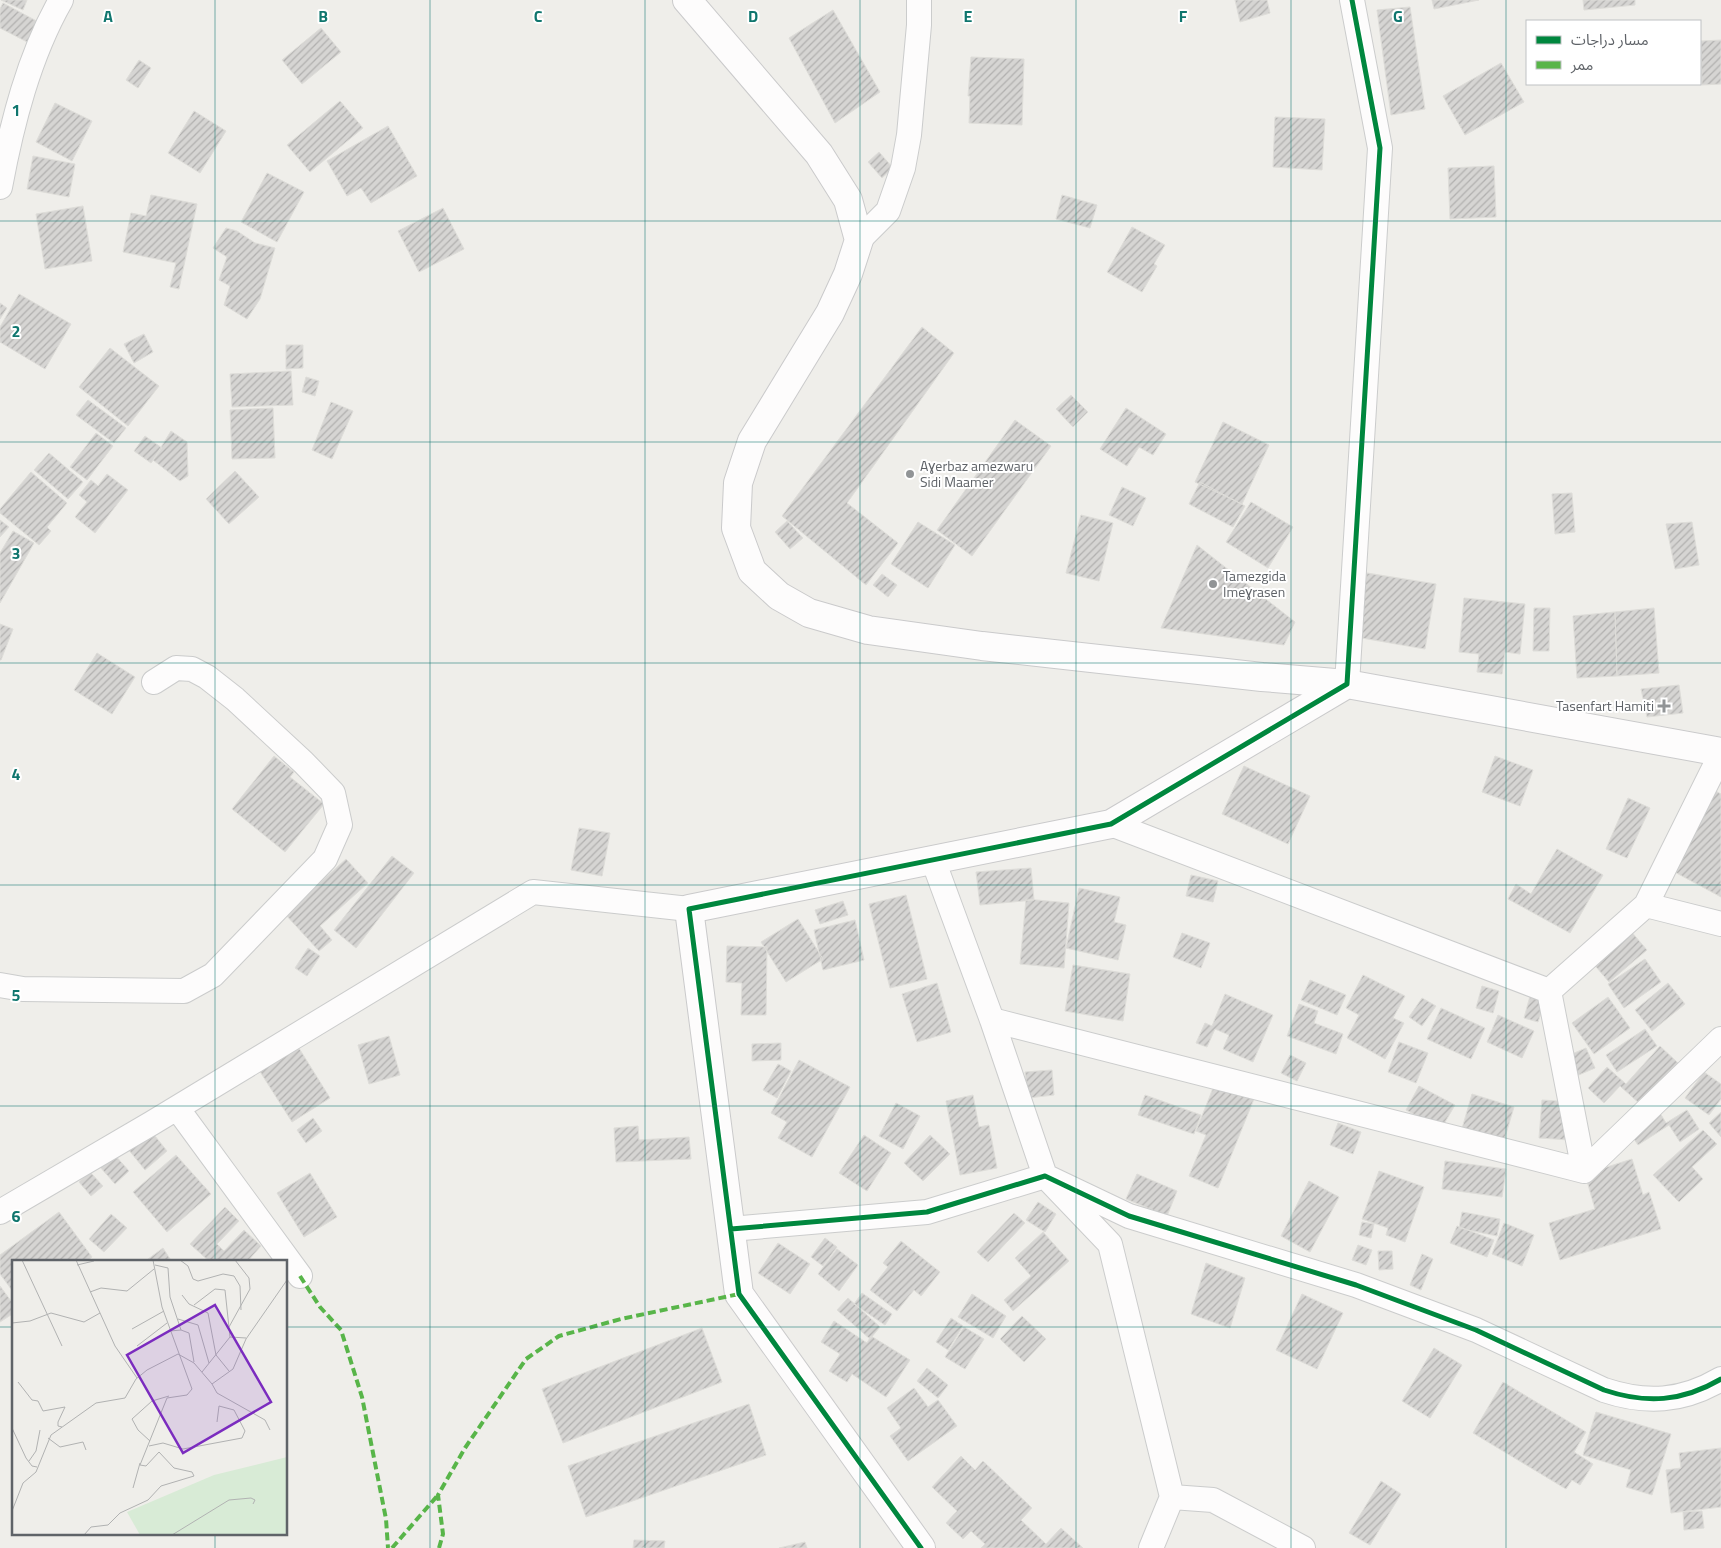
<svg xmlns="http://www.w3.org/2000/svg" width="1721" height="1548" font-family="'Titillium Web','Noto Sans Arabic',sans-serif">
	<defs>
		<pattern id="building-hatch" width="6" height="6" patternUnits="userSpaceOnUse" patternTransform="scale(1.25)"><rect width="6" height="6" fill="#d6d5d3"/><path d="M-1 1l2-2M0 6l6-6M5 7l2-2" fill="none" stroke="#b1b0af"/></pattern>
	</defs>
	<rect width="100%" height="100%" fill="#efeeea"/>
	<path fill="url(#building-hatch)" stroke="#deddd9" d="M 1,0 L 27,0 L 23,10 Z
		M 1235,0 L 1267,0 L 1270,13 L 1240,22 Z
		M 1432,0 L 1479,0 L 1434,9 Z
		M 1583,0 L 1635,0 L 1635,5 L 1584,10 Z
		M 3,3 L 44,25 L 33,45 L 0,28 L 0,9 Z
		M 1410,7 L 1425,109 L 1391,115 L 1377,10 Z
		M 833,10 L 880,92 L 835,123 L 789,38 Z
		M 321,28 L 341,52 L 302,84 L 282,60 Z
		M 1721,40 L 1721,84 L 1702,85 L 1701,41 Z
		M 971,57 L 1024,59 L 1022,125 L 969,123 L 970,96 L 968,96 Z
		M 139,60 L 151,68 L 138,88 L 126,80 Z
		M 1501,63 L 1524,102 L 1465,135 L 1443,96 Z
		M 340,101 L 363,128 L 310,172 L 287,145 Z
		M 55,103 L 92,121 L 72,161 L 36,142 Z
		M 194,111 L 226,131 L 200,173 L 168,153 Z
		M 1275,117 L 1325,119 L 1322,170 L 1273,167 Z
		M 388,126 L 417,176 L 371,203 L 361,188 L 347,196 L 327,161 Z
		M 879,152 L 893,168 L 882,178 L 868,162 Z
		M 33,156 L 75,164 L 69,197 L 27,189 Z
		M 1494,166 L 1496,217 L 1450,219 L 1448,168 Z
		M 267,173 L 304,192 L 277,242 L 241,222 Z
		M 151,195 L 197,204 L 179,289 L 170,287 L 176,263 L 123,252 L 131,213 L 146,216 Z
		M 1062,195 L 1097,205 L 1090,228 L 1056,219 Z
		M 83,206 L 92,261 L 45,269 L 36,214 Z
		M 443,208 L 464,249 L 419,272 L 398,231 Z
		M 1132,227 L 1165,245 L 1154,264 L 1157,266 L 1142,292 L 1107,272 Z
		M 226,228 L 237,231 L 255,243 L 275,248 L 260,299 L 247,319 L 224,305 L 230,286 L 219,280 L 227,257 L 213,248 Z
		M 19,294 L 71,324 L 45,369 L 0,342 L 0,327 Z
		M 0,303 L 7,308 L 0,319 Z
		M 922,327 L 954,353 L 847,503 L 898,543 L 866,585 L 782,516 Z
		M 144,334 L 153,352 L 134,363 L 124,344 Z
		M 286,345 L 303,345 L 303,368 L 286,369 Z
		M 110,348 L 159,386 L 128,426 L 79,387 Z
		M 291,371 L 293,405 L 232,407 L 230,374 Z
		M 306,377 L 319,381 L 315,396 L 302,392 Z
		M 1071,395 L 1088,412 L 1073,427 L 1056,409 Z
		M 88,400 L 126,428 L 114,443 L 76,415 Z
		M 331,402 L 353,411 L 332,459 L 312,450 Z
		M 273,408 L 275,458 L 232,459 L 230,410 Z
		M 1126,408 L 1166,434 L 1153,455 L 1139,447 L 1127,466 L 1100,449 Z
		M 1015,420 L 1051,446 L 972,556 L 937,530 Z
		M 1223,422 L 1269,445 L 1242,504 L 1195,482 Z
		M 171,431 L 187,442 L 188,476 L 180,481 L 153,460 Z
		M 96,433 L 113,446 L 87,480 L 70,467 Z
		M 145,436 L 162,448 L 151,463 L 134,451 Z
		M 49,453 L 83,482 L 68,499 L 34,470 Z
		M 235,471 L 259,497 L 229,524 L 206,499 Z
		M 31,472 L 67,503 L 47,527 L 51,531 L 39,545 L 0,513 L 0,509 Z
		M 107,474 L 128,490 L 95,533 L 75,517 L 87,502 L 79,495 L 91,480 L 98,486 Z
		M 1200,482 L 1245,506 L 1233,527 L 1189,504 Z
		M 1122,487 L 1146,498 L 1133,526 L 1109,515 Z
		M 1572,493 L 1575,532 L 1555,534 L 1552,494 Z
		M 1251,502 L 1293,527 L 1268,568 L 1226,542 Z
		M 1081,515 L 1113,523 L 1099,581 L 1066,573 Z
		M 0,520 L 9,527 L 0,537 Z
		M 787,521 L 803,538 L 790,549 L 775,532 Z
		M 918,522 L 955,545 L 928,588 L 891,564 Z
		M 1692,522 L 1699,565 L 1675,569 L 1666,524 Z
		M 13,531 L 34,543 L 0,603 L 0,553 Z
		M 1197,545 L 1295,622 L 1284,645 L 1161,628 Z
		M 1367,573 L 1436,584 L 1425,649 L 1356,637 Z
		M 882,574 L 897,585 L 888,597 L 873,585 Z
		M 1464,598 L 1525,604 L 1520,654 L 1505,652 L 1502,674 L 1477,672 L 1479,654 L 1459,652 Z
		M 1534,608 L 1550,608 L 1549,651 L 1533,651 Z
		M 1654,608 L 1659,673 L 1617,676 L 1615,612 Z
		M 1615,612 L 1617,676 L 1577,678 L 1573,616 Z
		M 0,624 L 13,629 L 1,660 L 0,660 Z
		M 97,653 L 135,677 L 112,714 L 74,690 Z
		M 1679,685 L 1683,713 L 1647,717 L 1641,689 Z
		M 274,756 L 294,772 L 290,777 L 324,804 L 285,852 L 232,809 Z
		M 1495,756 L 1533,770 L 1520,806 L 1482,792 Z
		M 1244,766 L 1310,796 L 1288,844 L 1222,814 Z
		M 1712,789 L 1721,794 L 1721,897 L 1669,869 Z
		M 1628,798 L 1650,808 L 1627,858 L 1606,849 Z
		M 579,828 L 610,833 L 602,876 L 571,870 Z
		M 1557,849 L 1603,875 L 1570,933 L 1508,899 L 1516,884 L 1531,894 Z
		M 392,856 L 414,873 L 356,948 L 334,930 Z
		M 346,859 L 368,883 L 320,926 L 332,940 L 319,951 L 285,914 Z
		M 1031,868 L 1034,900 L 980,905 L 976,872 Z
		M 1191,875 L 1218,881 L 1213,902 L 1186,896 Z
		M 1079,888 L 1120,897 L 1114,922 L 1126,925 L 1118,960 L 1066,948 Z
		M 906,895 L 927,979 L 890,988 L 869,904 Z
		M 1026,899 L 1069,903 L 1064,968 L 1020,964 Z
		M 843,901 L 848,915 L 820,924 L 815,910 Z
		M 798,919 L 823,959 L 786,982 L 761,942 Z
		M 855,920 L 864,960 L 823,970 L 814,930 Z
		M 1629,929 L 1647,950 L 1609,982 L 1591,961 Z
		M 1182,933 L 1210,943 L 1201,968 L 1173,957 Z
		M 727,946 L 767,947 L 766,1015 L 741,1015 L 742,983 L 726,982 Z
		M 308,948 L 320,956 L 307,976 L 295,968 Z
		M 1645,959 L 1661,982 L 1624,1008 L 1608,984 Z
		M 1073,965 L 1130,974 L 1123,1021 L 1065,1011 Z
		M 1363,975 L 1405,996 L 1393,1018 L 1404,1023 L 1385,1059 L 1347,1038 L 1359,1015 L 1346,1008 Z
		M 1310,980 L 1346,995 L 1337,1015 L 1301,1000 Z
		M 937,983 L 951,1032 L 917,1042 L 902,994 Z
		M 1668,983 L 1685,1004 L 1652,1031 L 1635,1010 Z
		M 1482,986 L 1499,991 L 1493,1013 L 1476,1008 Z
		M 1225,994 L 1273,1015 L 1253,1062 L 1223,1049 L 1229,1035 L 1215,1029 L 1207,1047 L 1196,1043 L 1205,1023 L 1212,1026 Z
		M 1530,996 L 1545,1001 L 1538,1022 L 1524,1018 Z
		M 1608,997 L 1630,1028 L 1594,1054 L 1572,1023 Z
		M 1422,998 L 1436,1006 L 1422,1026 L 1409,1017 Z
		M 1299,1004 L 1318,1011 L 1314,1023 L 1343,1034 L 1336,1054 L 1287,1036 Z
		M 1441,1008 L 1485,1028 L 1471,1059 L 1427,1039 Z
		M 1498,1015 L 1534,1031 L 1522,1058 L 1487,1042 Z
		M 1645,1029 L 1657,1046 L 1617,1072 L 1606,1055 Z
		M 389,1036 L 400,1075 L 369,1084 L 358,1045 Z
		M 1399,1042 L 1428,1053 L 1416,1083 L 1388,1072 Z
		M 781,1043 L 781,1060 L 752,1061 L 752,1044 Z
		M 297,1045 L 330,1098 L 292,1122 L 259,1070 Z
		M 1660,1046 L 1678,1063 L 1640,1104 L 1620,1086 L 1604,1103 L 1588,1088 L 1607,1067 L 1626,1084 Z
		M 1586,1048 L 1595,1068 L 1574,1077 L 1565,1057 Z
		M 1290,1055 L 1306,1063 L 1297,1081 L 1281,1073 Z
		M 799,1060 L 850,1087 L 812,1157 L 778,1138 L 787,1122 L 771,1113 Z
		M 778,1064 L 791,1071 L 777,1098 L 763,1090 Z
		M 1052,1070 L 1054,1095 L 1028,1098 L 1025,1072 Z
		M 1704,1072 L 1721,1084 L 1721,1099 L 1709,1115 L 1685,1098 Z
		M 1217,1078 L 1256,1094 L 1218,1188 L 1189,1176 L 1206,1135 L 1196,1131 Z
		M 1419,1086 L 1455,1105 L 1441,1129 L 1406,1110 Z
		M 1472,1094 L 1514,1107 L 1503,1144 L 1461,1132 Z
		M 973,1095 L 979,1127 L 989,1125 L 997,1168 L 960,1175 L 946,1101 Z
		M 1145,1095 L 1201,1115 L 1194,1134 L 1138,1115 Z
		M 1542,1100 L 1573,1102 L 1570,1140 L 1539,1138 Z
		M 896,1103 L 920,1116 L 903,1149 L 879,1136 Z
		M 1687,1110 L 1699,1129 L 1680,1142 L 1669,1125 L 1638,1145 L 1630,1133 L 1660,1113 L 1666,1123 Z
		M 1721,1112 L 1721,1137 L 1709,1123 Z
		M 313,1118 L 322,1131 L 306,1143 L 297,1130 Z
		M 1338,1123 L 1361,1132 L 1353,1154 L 1330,1145 Z
		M 638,1126 L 639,1140 L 689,1137 L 691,1159 L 616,1162 L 614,1128 Z
		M 1703,1130 L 1717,1144 L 1692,1167 L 1703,1179 L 1679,1202 L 1653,1175 Z
		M 151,1131 L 167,1151 L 145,1170 L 128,1149 Z
		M 864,1135 L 891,1153 L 867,1191 L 839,1173 Z
		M 930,1135 L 950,1154 L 923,1181 L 904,1163 Z
		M 114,1154 L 129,1171 L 115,1184 L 100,1167 Z
		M 176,1155 L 211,1194 L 167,1232 L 133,1192 Z
		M 1632,1159 L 1643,1195 L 1649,1192 L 1661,1229 L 1560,1260 L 1549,1223 L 1595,1209 L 1585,1174 Z
		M 1445,1161 L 1506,1169 L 1502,1197 L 1442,1189 Z
		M 1379,1171 L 1424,1187 L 1405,1242 L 1386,1235 L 1388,1228 L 1362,1219 Z
		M 90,1172 L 103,1186 L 91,1196 L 79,1182 Z
		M 310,1173 L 337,1217 L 304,1237 L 277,1193 Z
		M 1137,1174 L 1177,1191 L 1167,1216 L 1126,1199 Z
		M 1309,1181 L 1339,1197 L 1310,1252 L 1281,1236 Z
		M 1038,1202 L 1056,1214 L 1045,1232 L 1026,1220 Z
		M 225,1207 L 239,1221 L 217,1244 L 224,1251 L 244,1230 L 261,1246 L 247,1262 L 210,1262 L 190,1244 Z
		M 59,1212 L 92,1257 L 86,1262 L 14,1262 L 14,1293 L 0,1274 L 0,1255 Z
		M 1462,1212 L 1500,1219 L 1497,1236 L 1459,1228 Z
		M 1014,1213 L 1025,1223 L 988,1262 L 977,1252 Z
		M 111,1214 L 127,1228 L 104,1252 L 89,1239 Z
		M 1362,1222 L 1374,1224 L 1371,1238 L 1359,1235 Z
		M 1504,1223 L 1534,1235 L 1522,1266 L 1492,1254 Z
		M 1457,1226 L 1494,1240 L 1487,1257 L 1450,1243 Z
		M 1043,1232 L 1069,1261 L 1013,1311 L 1004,1300 L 1031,1276 L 1015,1258 Z
		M 825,1238 L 837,1247 L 823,1266 L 811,1257 Z
		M 901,1241 L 940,1272 L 921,1296 L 914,1290 L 897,1311 L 870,1290 L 888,1267 L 883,1263 Z
		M 778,1243 L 810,1264 L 790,1294 L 758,1273 Z
		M 1358,1245 L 1372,1250 L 1366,1265 L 1352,1260 Z
		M 163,1248 L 172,1262 L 144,1262 Z
		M 837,1249 L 858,1265 L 839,1291 L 818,1274 Z
		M 1378,1251 L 1392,1251 L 1393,1269 L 1379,1270 Z
		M 1422,1254 L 1433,1259 L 1421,1290 L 1410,1285 Z
		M 1206,1263 L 1245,1278 L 1230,1328 L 1191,1314 Z
		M 0,1286 L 14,1305 L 14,1313 L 0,1322 Z
		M 862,1293 L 892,1314 L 885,1325 L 854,1304 Z
		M 972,1294 L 1006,1316 L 993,1338 L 958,1317 Z
		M 1302,1294 L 1343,1313 L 1317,1369 L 1276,1350 Z
		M 848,1298 L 880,1327 L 870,1339 L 837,1310 Z
		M 1022,1316 L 1046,1339 L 1024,1362 L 1000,1339 Z
		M 951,1318 L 963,1326 L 948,1350 L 936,1342 Z
		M 834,1321 L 867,1343 L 871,1336 L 910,1360 L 886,1397 L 852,1374 L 847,1382 L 829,1371 L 840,1354 L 821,1342 Z
		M 964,1327 L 984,1339 L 965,1369 L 945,1357 Z
		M 702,1328 L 722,1382 L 563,1443 L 542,1389 Z
		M 1434,1348 L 1462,1365 L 1430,1418 L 1402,1401 Z
		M 927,1368 L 948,1385 L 938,1398 L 917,1381 Z
		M 1503,1382 L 1586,1432 L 1574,1452 L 1593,1464 L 1580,1485 L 1572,1480 L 1566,1489 L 1473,1433 Z
		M 914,1388 L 928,1407 L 938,1400 L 957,1426 L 908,1461 L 890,1436 L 901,1428 L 887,1408 Z
		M 749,1404 L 766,1455 L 586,1517 L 568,1466 Z
		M 1596,1412 L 1671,1434 L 1652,1495 L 1626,1487 L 1631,1470 L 1583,1455 Z
		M 1721,1448 L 1721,1507 L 1671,1513 L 1666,1470 L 1681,1468 L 1679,1453 Z
		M 961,1456 L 975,1470 L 983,1461 L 1032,1508 L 1021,1520 L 1046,1544 L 1061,1528 L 1083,1548 L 981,1548 L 985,1544 L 971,1531 L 963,1539 L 946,1523 L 957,1511 L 932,1487 Z
		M 1381,1481 L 1401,1494 L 1370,1545 L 1349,1533 Z
		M 1702,1511 L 1704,1528 L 1684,1530 L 1683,1512 Z
		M 634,1540 L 665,1541 L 664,1548 L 633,1548 Z
		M 805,1542 L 807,1548 L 779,1548 Z"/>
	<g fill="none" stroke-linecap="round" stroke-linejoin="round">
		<defs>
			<path id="street" d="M 0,187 C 12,123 29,56 61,0
				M 859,240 L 888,211 L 903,168 L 909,135 L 919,25 L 919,0
				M 1347,684 L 1380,148 L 1352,0
				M 1721,754 L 1646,905 L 1721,924
				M 1111,824 L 1549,991 L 1646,905
				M 933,860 L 992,1020 L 1045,1176 L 1110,1244 L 1172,1497 L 1151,1548
				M 0,985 L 23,989 L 184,991 L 213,975 L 325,859 L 340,825 L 333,793 L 303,762 L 235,699 L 207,677 L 192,669 L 176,668 L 154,682
				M 1549,991 L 1584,1171
				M 992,1020 L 1584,1171 L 1721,1039
				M 177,1108 L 300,1276
				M 0,1212 L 152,1123 L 533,892 L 689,909
				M 731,1229 L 927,1212 L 1045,1176 L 1129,1216 L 1356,1285 L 1476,1330 L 1604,1390 C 1646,1404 1682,1402 1721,1379
				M 1172,1497 L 1213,1500 L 1303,1548"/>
			<path id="secondary" d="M 687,0 L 819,154 L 848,200 L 859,240 L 848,274 L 830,313 L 752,441 L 738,483 L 736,528 L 752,571 L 779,596 L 809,613 L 868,630 L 982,646 L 1262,677 L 1347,684 L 1721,752
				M 921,1548 L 739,1294 L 689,909 L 1111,824 L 1347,684"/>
		</defs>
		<use href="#street" stroke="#cbcccc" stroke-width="26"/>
		<use href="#secondary" stroke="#cacacb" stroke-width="30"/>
		<use href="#street" stroke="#fdfcfc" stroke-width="24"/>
		<use href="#secondary" stroke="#fdfcfc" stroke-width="28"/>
		<path stroke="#58b549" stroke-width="4" stroke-dasharray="8 4" stroke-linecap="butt" d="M 300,1276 L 320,1307 L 341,1330 L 362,1397 L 386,1519 L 388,1548
			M 392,1548 L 438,1495
			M 439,1548 L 443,1534 L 438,1495 L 465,1448 L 526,1359 L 559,1336 L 621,1319 L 739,1294"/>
		<defs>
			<path id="cycleway" d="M 731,1229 L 927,1212 L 1045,1176 L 1129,1216 L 1356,1285 L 1476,1330 L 1604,1390 C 1646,1404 1682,1402 1721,1379
				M 921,1548 L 739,1294 L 689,909 L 1111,824 L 1347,684 L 1380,148 L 1352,0"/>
		</defs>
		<use href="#cycleway" stroke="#fff" stroke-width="8"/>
		<use href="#cycleway" stroke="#00873e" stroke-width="5"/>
	</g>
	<path fill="none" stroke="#0f766e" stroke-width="1" stroke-opacity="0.55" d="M 215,0 L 215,1262M 430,0 L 430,1548M 645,0 L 645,1548M 860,0 L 860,1548M 1076,0 L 1076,1548M 1291,0 L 1291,1548M 1506,0 L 1506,1548M 0,221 L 1721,221M 0,442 L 1721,442M 0,663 L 1721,663M 0,885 L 1721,885M 0,1106 L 1721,1106M 0,1327 L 14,1327M 286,1327 L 1721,1327M 215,1534 L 215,1548"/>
	<g fill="#919496" stroke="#fff" stroke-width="2">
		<circle cx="910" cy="474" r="5"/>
		<circle cx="1213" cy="584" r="5"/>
		<path d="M1661.5 698.5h5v5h5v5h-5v5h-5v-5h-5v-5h5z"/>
	</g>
	<g text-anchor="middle" stroke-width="4" stroke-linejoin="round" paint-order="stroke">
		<g font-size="14" fill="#5f6368" stroke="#fff" text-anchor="start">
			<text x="920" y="471">Aɣerbaz amezwaru<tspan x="920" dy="16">Sidi Maamer</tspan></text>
			<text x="1223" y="581">Tamezgida<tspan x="1223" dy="16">Imeɣrasen</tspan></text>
			<text x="1654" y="711" text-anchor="end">Tasenfart Hamiti</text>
		</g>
	</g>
	<g transform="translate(12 1260)">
		<rect width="275" height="275" fill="#efeeea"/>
		<path d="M 275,197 L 275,275 L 128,275 L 115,252 L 202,215 Z" fill="#d8ebd6"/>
		<path fill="none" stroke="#b1b2b2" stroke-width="1" d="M 10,0 L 50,86M 64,0 L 103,86 L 125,118M 168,0 L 176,6 L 181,19 L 186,21 L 211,14 L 222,16 L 228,26 L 229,50M 65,5 L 82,1M 143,5 L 156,8 L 158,37 L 169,70 L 158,71M 78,32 L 89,28 L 115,31 L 142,9M 170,35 L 177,44 L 196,53 L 204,95 L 217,111M 182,45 L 203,29 L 213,30 L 218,77M 166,59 L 186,65 L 197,103M 0,63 L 18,61 L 39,53 L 72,62 L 88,53M 217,67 L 238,29 L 237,18 L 223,0M 120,69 L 152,51M 169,70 L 177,73 L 182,102M 125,86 L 155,63M 190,112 L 218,77 L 234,78M 6,122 L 20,140 L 26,141 L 31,151 L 53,147 L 46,162 L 46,166 L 50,167M 200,124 L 205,133 L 253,160 L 258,170M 0,168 L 14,198 L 20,206 L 25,207M 36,178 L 48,187 L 71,182 L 74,190M 138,181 L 126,170 L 120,159 L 140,141 L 157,136M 137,186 L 151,183 L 171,189 L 230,178 L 233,171 L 222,150 L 207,146 L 205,162M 17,201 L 24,191 L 28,170M 121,228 L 128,203M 0,251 L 11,223 L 24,212 L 39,175 L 84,143 L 113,138 L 124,119 L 135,110 L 166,94 L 182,103 L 200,124 L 221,109 L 234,79 L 275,20M 72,275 L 79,267 L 96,265 L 108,253 L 136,240 L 149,226 L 182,216 L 180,212 L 162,208 L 147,192 L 134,206 L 128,205 L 155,138 L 175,135 L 180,129 L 150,47 L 141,0M 160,275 L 217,240 L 239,238 L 243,240 L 241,244"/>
		<path fill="#7b2cbf" fill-opacity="0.15" stroke="#7b2cbf" stroke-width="2.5" d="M 203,45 L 259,142 L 171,193 L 115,95 Z"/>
		<rect width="275" height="275" fill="none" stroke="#5f6368" stroke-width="2.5"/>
	</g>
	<g font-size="16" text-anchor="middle" font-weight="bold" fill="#0f766e" stroke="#fff" stroke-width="4" stroke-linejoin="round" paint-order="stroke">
		<text x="108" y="22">A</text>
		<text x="323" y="22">B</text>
		<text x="538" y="22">C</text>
		<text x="753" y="22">D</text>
		<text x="968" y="22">E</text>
		<text x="1183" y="22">F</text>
		<text x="1398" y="22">G</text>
		<text x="16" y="116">1</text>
		<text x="16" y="337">2</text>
		<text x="16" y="559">3</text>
		<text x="16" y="780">4</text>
		<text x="16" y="1001">5</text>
		<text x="16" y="1222">6</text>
	</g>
	<rect x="1526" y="20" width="175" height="65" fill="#ffffff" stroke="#bfc1c3"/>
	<rect x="1536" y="36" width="25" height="8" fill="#00873e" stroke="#bfc1c3"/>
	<text x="1571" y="45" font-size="15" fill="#5f6368">مسار دراجات</text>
	<rect x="1536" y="61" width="25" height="8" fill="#58b549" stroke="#bfc1c3"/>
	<text x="1571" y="70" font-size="15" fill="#5f6368">ممر</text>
</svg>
